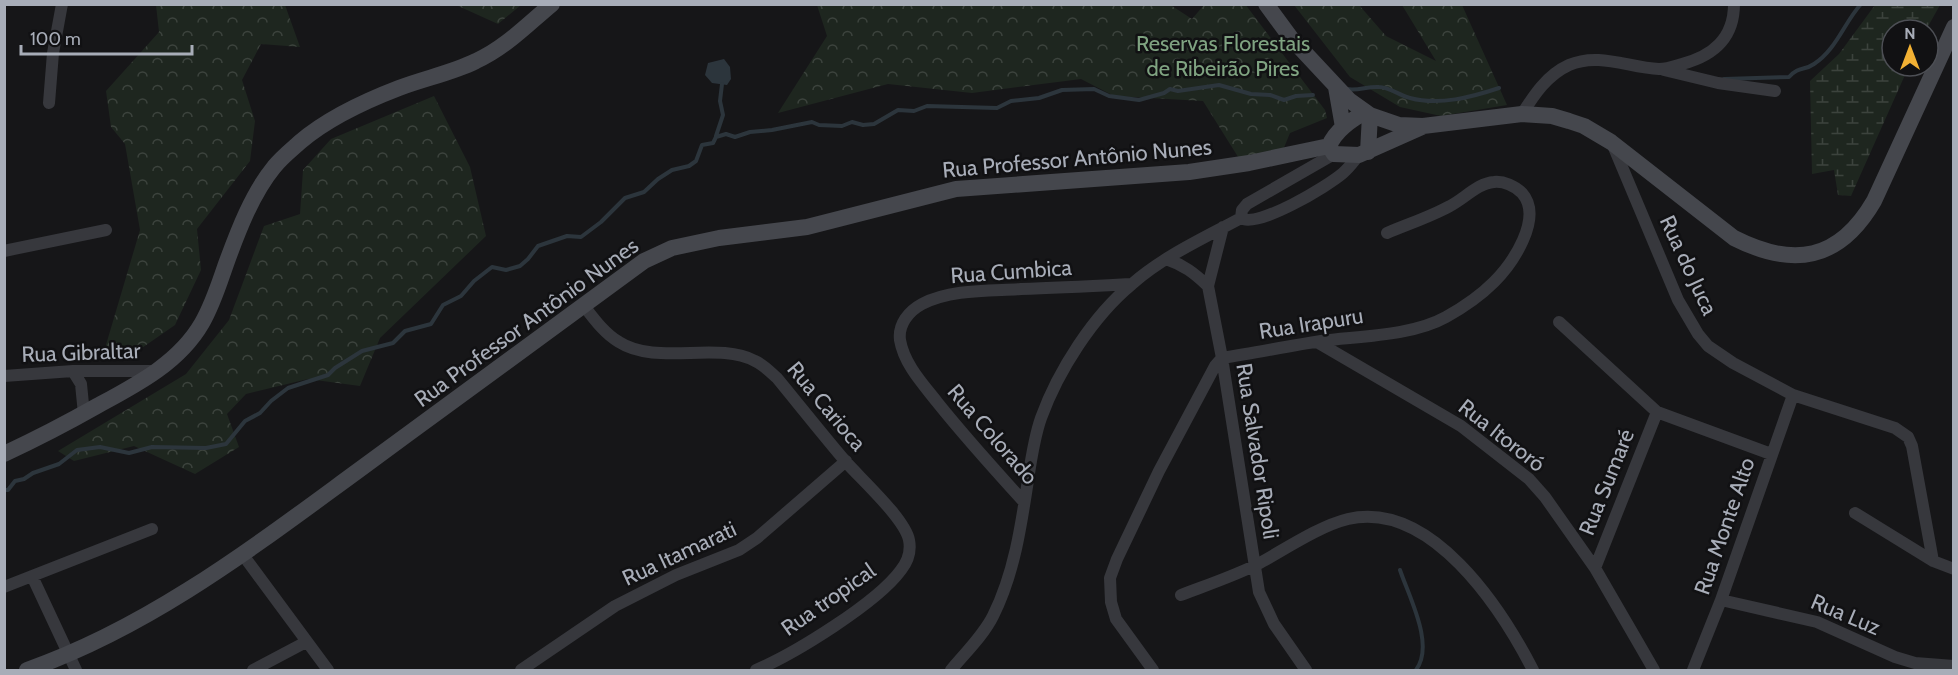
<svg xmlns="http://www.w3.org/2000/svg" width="1958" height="675" font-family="Cabin,sans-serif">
	<defs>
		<pattern id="forest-crowns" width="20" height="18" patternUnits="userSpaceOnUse" patternTransform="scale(1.5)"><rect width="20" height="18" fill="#1e261f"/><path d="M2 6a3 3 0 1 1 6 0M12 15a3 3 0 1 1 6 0" fill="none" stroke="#3c433d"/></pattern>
		<pattern id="wetland-marsh" width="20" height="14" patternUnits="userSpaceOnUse" patternTransform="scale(1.5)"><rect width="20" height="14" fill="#1e261f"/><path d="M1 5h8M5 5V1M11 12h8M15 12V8" fill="none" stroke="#3c433d"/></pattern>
	</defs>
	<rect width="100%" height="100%" fill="#161618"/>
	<path fill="url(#forest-crowns)" d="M 1169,4 L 1192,19 L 1204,5 L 1245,4 L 1325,110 L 1327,118 L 1290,133 L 1283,150 L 1240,160 L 1203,101 L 1114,96 L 1081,79 L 972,93 L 888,84 L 778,113 L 827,36 L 817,5 Z
		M 156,5 L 285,5 L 300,47 L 261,44 L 242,80 L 255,121 L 250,161 L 197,229 L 201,270 L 175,325 L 126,359 L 103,355 L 140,230 L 125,144 L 111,127 L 106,91 L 159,32 Z
		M 456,5 L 521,5 L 498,24 Z
		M 1294,5 L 1359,5 L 1386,36 L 1436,61 L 1402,5 L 1462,5 L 1507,105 L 1441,116 L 1400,107 L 1350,77 Z
		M 434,96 L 470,167 L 486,236 L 380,338 L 360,386 L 308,379 L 246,394 L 227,414 L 239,447 L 195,474 L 134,446 L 74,461 L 58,451 L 186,374 L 229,320 L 264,226 L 300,214 L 303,170 L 331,139 Z"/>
	<path fill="url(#wetland-marsh)" d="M 1875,5 L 1940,5 L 1926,30 L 1892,30 L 1892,66 L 1909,66 L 1851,196 L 1838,195 L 1834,170 L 1812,174 L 1810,81 L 1839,54 Z"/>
	<path fill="#2c353c" d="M 724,59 L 730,67 L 731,79 L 727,85 L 712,83 L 705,75 L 708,63 Z"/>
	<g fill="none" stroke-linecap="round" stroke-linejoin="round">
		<path stroke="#2c353c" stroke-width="4" d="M 1724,79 L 1789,77 C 1799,66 1804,71 1814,64 C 1836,50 1844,23 1861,4
			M 1347,89 C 1358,91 1368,86 1379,87 C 1390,87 1400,96 1410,98 C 1439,106 1472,97 1499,88
			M 716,136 L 723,115 L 720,101 L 722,84
			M 4,490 L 8,490 L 15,481 L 24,479 L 33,473 L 59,464 L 77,450 L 100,447 L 129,453 L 152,447 L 206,448 L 226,444 L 245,421 L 260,413 L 271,401 L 288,388 L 328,375 L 335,368 L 362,351 L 393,343 L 405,331 L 431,324 L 443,305 L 461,296 L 474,281 L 492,267 L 506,270 L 520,266 L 528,259 L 538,246 L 567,236 L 581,237 L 601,222 L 625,198 L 644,192 L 658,179 L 672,170 L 689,166 L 696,161 L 702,145 L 713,143 L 716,137 L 726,134 L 735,137 L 750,132 L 772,130 L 812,122 L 819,125 L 842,126 L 852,122 L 863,125 L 874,124 L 898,110 L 914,111 L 927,106 L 997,108 L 1011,101 L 1039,98 L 1062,90 L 1094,89 L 1109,96 L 1139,100 L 1164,93 L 1170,89 L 1178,91 L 1219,85 L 1251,94 L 1270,95 L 1284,100 L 1296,96 L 1313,95
			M 1400,570 C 1409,597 1435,645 1416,670"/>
		<path stroke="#37383d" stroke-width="12" d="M 1664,70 L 1718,83 L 1775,91
			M 49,103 L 53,53 L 62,4
			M 1522,114 C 1534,95 1547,75 1569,65 C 1599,52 1629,68 1659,69 C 1667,69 1675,66 1682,64 C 1712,56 1734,39 1734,4
			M 1612,143 L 1678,300 L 1698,334 L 1708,346 L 1733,363 L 1793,395 L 1895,428 L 1908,437 L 1912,446 L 1933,561
			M 1241,218 C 1257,229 1328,186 1343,173 C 1349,168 1354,161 1359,155
			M 1241,218 L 1242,210 L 1247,204 L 1334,154
			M 1223,227 L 1208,286 L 1222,358 L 1259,592 L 1274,624 L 1306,670
			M 4,251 L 106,230
			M 1166,259 C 1184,265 1194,273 1208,286
			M 584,306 C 594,319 605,334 619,342 C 656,366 718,341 755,361 C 764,365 770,372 777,378 C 800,406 823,435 846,462 C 862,480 905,519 909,540 C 911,550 908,561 901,570 C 877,603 794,654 756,670
			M 1559,322 L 1657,412 L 1771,454
			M 1317,342 L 1461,426 L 1529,479 L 1545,497 L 1595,568 L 1654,670
			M 73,371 L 81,384 L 84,414
			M 4,376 L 73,371 L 156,371
			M 1024,502 C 994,469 965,437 937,402 C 923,384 904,364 900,340 C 898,324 909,311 922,304 C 951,289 990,291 1021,289 C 1058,288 1094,286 1131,284
			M 1855,513 L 1933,561 L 1954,569
			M 243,555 L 328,670
			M 1595,568 L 1657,412
			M 32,576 L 76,670
			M 4,587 L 152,529
			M 1181,595 C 1207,585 1234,576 1258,564 C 1284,550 1319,526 1348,519 C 1431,500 1501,608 1533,670
			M 1721,600 L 1817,622 L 1895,657 L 1915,663 L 1954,666
			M 253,670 L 306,642
			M 521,670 L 615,606 L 676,575 L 739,550 L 757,538 L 846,461
			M 951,670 C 965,653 983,636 993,616 C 1014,574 1021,527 1028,480 C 1031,460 1034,438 1041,418 C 1058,371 1093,316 1132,284 C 1164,256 1204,238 1241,218
			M 1153,670 L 1116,619 L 1111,602 L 1110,578 L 1117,559 L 1159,471 L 1215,366 L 1222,358 C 1255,353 1288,346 1321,341 C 1360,336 1412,336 1446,317 C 1464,307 1480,296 1494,282 C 1512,264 1544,218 1522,193 C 1515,186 1504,181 1494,182 C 1478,183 1464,199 1450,206 C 1430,217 1408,224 1387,233
			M 1693,670 L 1721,600 L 1793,395"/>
		<path stroke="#45474d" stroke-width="16" d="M 1266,4 L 1291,38 L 1349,100 L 1370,115 L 1399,125 L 1423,126 L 1522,114 L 1552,116 L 1569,121 L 1584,126 L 1611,142 L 1734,238 C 1793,268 1839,261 1874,201 L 1954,27
			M 1336,87 L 1343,127
			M 1329,146 L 1334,154 L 1359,155 L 1422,127
			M 1329,146 C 1336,130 1350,121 1365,112
			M 1368,152 L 1370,115
			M 4,454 C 36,439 67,423 97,406 C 136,385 179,363 202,323 C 213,304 219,284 226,264 C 238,231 252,194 274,167 C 281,158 291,150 300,142 C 328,118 365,101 399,88 C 425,78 452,73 476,61 C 505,48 528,24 552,4
			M 27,670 C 150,627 255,546 359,470 C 454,400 550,331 644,261 L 672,248 L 719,238 L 807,227 L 956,189 L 1189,172 L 1249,163 L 1329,146"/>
	</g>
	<g text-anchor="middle" stroke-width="5" stroke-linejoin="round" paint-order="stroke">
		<g font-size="22" fill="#7fa381" stroke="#111113">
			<text x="1223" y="51">Reservas Florestais<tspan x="1223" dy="25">de Ribeirão Pires</tspan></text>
		</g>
		<g font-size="22" fill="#a8adb8" stroke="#111113">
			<text transform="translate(1077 158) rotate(-5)" y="8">Rua Professor Antônio Nunes</text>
			<text transform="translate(1689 265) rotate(65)" y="8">Rua do Juca</text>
			<text transform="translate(1011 271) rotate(-4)" y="8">Rua Cumbica</text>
			<text transform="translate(526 322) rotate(-36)" y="8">Rua Professor Antônio Nunes</text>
			<text transform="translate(1311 323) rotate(-9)" y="8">Rua Irapuru</text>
			<text transform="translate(81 352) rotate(-2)" y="8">Rua Gibraltar</text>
			<text transform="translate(827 406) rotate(50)" y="8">Rua Carioca</text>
			<text transform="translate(993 434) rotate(49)" y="8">Rua Colorado</text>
			<text transform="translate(1502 435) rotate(38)" y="8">Rua Itororó</text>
			<text transform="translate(1258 451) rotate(81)" y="8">Rua Salvador Ripoli</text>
			<text transform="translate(1606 482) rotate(-68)" y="8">Rua Sumaré</text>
			<text transform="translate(1724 526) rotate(-71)" y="8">Rua Monte Alto</text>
			<text transform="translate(679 553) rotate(-25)" y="8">Rua Itamarati</text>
			<text transform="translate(828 599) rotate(-35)" y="8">Rua tropical</text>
			<text transform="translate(1846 614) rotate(23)" y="8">Rua Luz</text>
		</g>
	</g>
	<rect width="1958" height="675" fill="none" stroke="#a8adb8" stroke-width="12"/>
	<g transform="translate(1910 48)"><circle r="28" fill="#111113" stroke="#4d4f55" stroke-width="1.5"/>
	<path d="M0-4.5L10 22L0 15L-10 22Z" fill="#f2b134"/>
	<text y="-9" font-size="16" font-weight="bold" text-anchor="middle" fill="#a8adb8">N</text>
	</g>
	<path d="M21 45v9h171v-9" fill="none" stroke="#a8adb8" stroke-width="3"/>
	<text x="30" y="45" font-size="18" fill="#a8adb8" stroke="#111113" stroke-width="4.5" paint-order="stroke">100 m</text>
</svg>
